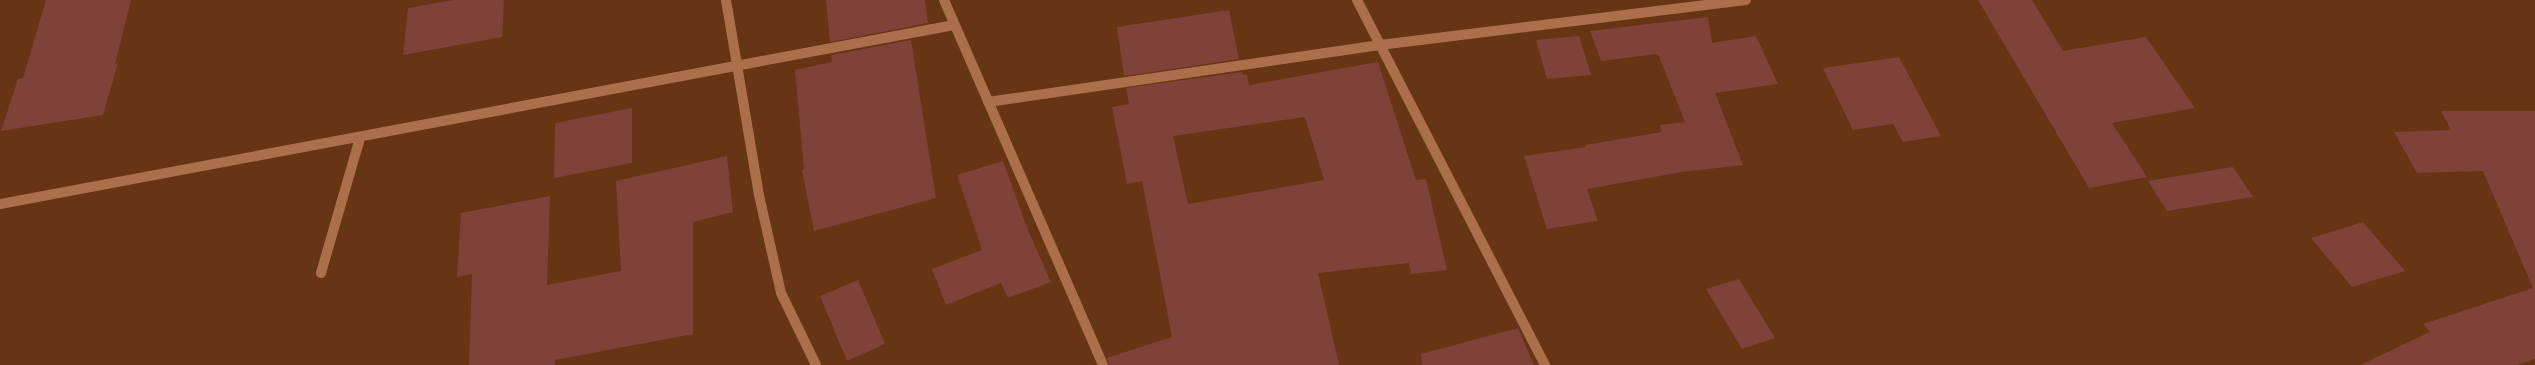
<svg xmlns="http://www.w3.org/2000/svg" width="2535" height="365" font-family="'Asap Condensed',sans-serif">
	<rect width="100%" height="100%" fill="#673414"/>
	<path fill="#7f4239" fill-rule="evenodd" d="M 46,0 L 131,0 L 115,64 L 118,63 L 103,115 L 1,131 L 18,79 L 23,78 Z
		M 453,0 L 504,0 L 502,37 L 403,55 L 408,8 Z
		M 826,0 L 925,0 L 928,23 L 830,42 Z
		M 1978,0 L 2032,0 L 2063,51 L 2146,37 L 2195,108 L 2112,123 L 2147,177 L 2089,188 Z
		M 1229,10 L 1239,59 L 1124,76 L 1117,27 Z
		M 1708,17 L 1712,43 L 1756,36 L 1778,84 L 1715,93 L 1743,165 L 1682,172 L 1587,189 L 1598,221 L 1547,229 L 1524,156 L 1586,147 L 1585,145 L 1662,132 L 1660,125 L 1685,122 L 1658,54 L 1601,61 L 1590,31 Z
		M 1579,36 L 1591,75 L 1547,79 L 1536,40 Z
		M 911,40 L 936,198 L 814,231 L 802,170 L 804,169 L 795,70 L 832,62 L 831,55 Z
		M 1899,57 L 1941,136 L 1903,142 L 1893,124 L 1853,130 L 1823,68 Z
		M 1378,62 L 1416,180 L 1426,179 L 1447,270 L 1411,274 L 1409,263 L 1318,273 L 1339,365 L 1109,365 L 1107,358 L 1172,337 L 1142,181 L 1127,184 L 1112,107 L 1129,104 L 1126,88 L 1242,72 L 1243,75 L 1247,75 L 1249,85 ZM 1305,117 L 1324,180 L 1188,204 L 1173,136 Z
		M 632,108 L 632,163 L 554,178 L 555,123 Z
		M 2441,111 L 2535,111 L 2535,359 L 2517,365 L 2360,365 L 2430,332 L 2423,324 L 2533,288 L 2483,171 L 2417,173 L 2394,132 L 2451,130 Z
		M 727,156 L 733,212 L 693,222 L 693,334 L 555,360 L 555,365 L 469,365 L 472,274 L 457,277 L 461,213 L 550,196 L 547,285 L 621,271 L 616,181 Z
		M 1003,161 L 1028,230 L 1051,282 L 1008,298 L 1001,283 L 946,305 L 932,269 L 982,250 L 957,175 Z
		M 2233,167 L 2253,197 L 2167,211 L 2148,181 Z
		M 2363,222 L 2405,271 L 2352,287 L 2311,238 Z
		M 1739,279 L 1775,338 L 1742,349 L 1706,289 Z
		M 858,280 L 885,344 L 847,361 L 820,296 Z
		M 1518,328 L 1534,365 L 1422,365 L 1421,354 Z"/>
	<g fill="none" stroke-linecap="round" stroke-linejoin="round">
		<path stroke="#ac6f4c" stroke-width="10" d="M 726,0 L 759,195 L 781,293 L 816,365
			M 944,0 L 1103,365
			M 1357,0 L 1545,365
			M 988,102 L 1380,45 L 1746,0
			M 0,204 L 954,25
			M 321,273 L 360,138"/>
	</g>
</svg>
